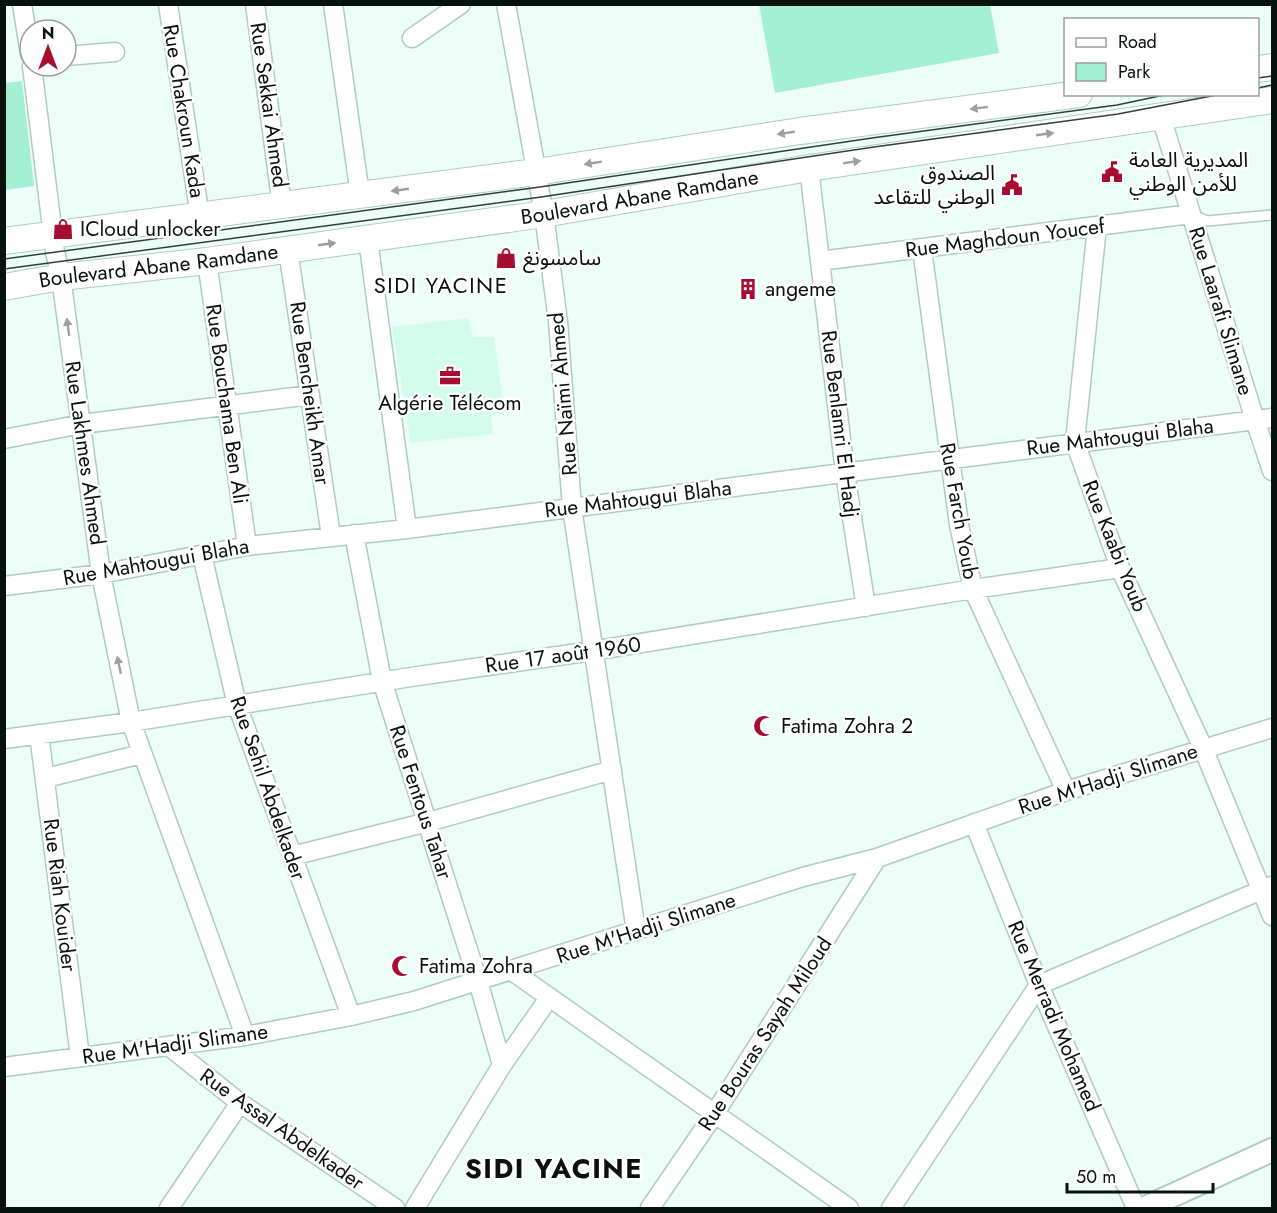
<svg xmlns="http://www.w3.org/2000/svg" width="1277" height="1213" font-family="Jost,'Noto Sans Arabic',sans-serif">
	<rect width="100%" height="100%" fill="#ecfef7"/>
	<path fill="#d4fceb" d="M 468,318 L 473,337 L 494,337 L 505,415 L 491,414 L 493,434 L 411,443 L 392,327 Z"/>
	<path fill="#a3f0d2" d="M 759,5 L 990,5 L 999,53 L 775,93 Z
		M 22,81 L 34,186 L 5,190 L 5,83 Z"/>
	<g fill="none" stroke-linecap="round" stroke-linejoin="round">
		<defs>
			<path id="service" d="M 1192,215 L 1207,221 L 1272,215"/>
			<path id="minor" d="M 22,4 L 30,54
				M 168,4 L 200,217
				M 255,4 L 282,206
				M 333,4 L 360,195
				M 506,4 L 544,214 L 558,321 L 572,508 L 636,931
				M 412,38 L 461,4
				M 66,56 L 115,52
				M 32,66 L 55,252 L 61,277 L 101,574 L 131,722 L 245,1036
				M 1161,117 L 1255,420 L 1272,471
				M 809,168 L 845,473 L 866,607
				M 1097,226 L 1075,442 L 1120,568 L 1203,748 L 1272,916
				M 368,239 L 407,529
				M 922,249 L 959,525 L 973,589 L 1066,791
				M 288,250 L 331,536
				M 207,261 L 247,546
				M 820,261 L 1191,214
				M 4,439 L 82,424 L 310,395
				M 354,534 L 382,681 L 478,981 L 502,1065
				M 202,555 L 237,705 L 351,1016
				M 4,586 L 101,574 L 247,546 L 407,529 L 1272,418
				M 39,734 L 80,1057
				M 4,739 L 131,722 L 411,677 L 592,651 L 973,589 L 1120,568
				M 46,778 L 141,754
				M 974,823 L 1039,985 L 1136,1208
				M 292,856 L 428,822 L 612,770
				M 512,971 L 849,1208
				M 170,1047 L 240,1103 L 395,1208
				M 4,1067 L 245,1036 L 351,1016 L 414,1001 L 803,877 L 877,858 L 1066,791 L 1272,728
				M 169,1208 L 240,1103
				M 415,1208 L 502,1065 L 549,998
				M 650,1208 L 715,1113 L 877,858
				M 891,1208 L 1039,985 L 1271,886"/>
			<path id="tertiary" d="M 1145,1208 L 1272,1150"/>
			<g id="secondary">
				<path d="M 1258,69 L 1272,67"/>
				<path d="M 4,241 L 536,172 L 800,131 L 1079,94"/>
				<path id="s1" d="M 4,287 L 61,277 L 207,261 L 544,214 L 809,168 L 1272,100"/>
			</g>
		</defs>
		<use href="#service" stroke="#aeccc0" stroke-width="12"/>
		<use href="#minor" stroke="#aeccc0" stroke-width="21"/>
		<use href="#tertiary" stroke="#aeccc0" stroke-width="26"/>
		<use href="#secondary" stroke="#aeccc0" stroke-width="28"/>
		<use href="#service" stroke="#fff" stroke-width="9"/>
		<use href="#minor" stroke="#fff" stroke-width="18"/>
		<use href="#tertiary" stroke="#fff" stroke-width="22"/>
		<use href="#secondary" stroke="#fff" stroke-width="26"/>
		<path stroke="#323e3a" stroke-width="1.5" d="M 1258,78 L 1272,76
			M 1258,88 L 1272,85
			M 4,259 L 540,187 L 872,138 L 1117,105 L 1169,94
			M 4,269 L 541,197 L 874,147 L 1118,114 L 1222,94"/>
	</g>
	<defs><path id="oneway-solid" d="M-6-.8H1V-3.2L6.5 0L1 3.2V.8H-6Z" transform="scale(1.5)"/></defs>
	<g fill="#9ca09f">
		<use href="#oneway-solid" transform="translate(979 108) rotate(173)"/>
		<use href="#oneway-solid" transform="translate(786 133) rotate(171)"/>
		<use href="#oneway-solid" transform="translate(1045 134) rotate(-8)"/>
		<use href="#oneway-solid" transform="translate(852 162) rotate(-8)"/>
		<use href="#oneway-solid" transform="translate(593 163) rotate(171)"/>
		<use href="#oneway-solid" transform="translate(400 190) rotate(172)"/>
		<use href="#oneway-solid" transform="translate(327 244) rotate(-8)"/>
		<use href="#oneway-solid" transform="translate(68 327) rotate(-98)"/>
		<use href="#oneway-solid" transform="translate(119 665) rotate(-102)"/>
	</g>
	<defs>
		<symbol id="civic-bare" viewBox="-9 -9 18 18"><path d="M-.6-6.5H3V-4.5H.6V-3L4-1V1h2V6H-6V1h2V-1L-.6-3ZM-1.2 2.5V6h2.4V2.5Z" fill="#a70d30" stroke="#fff" stroke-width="2.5" paint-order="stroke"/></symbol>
		<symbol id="shop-bare" viewBox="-9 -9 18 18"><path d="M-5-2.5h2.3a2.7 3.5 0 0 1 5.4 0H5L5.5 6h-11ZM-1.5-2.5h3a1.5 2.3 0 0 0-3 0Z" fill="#a70d30" stroke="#fff" stroke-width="2.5" paint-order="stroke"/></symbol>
		<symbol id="building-bare" viewBox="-9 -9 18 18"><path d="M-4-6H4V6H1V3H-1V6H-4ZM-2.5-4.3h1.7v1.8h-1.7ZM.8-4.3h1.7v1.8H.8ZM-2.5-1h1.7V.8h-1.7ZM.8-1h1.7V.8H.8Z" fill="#a70d30" stroke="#fff" stroke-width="2.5" paint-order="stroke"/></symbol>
		<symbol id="office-bare" viewBox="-9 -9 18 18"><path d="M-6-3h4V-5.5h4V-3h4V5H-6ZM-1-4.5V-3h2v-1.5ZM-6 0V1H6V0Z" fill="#a70d30" stroke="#fff" stroke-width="2.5" paint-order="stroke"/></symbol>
		<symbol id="mosque-bare" viewBox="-9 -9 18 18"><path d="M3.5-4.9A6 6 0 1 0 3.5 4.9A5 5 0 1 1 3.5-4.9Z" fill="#a70d30" stroke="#fff" stroke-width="2.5" paint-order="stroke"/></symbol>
	</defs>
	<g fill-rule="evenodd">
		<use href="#civic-bare" x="1097" y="157" width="30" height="30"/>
		<use href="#civic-bare" x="997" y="170" width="30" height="30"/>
		<use href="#shop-bare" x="48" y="214" width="30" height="30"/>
		<use href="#shop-bare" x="491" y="243" width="30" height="30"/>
		<use href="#building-bare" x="733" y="274" width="30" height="30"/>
		<use href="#office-bare" x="435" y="361" width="30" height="30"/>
		<use href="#mosque-bare" x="749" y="711" width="30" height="30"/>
		<use href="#mosque-bare" x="387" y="951" width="30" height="30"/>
	</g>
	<g text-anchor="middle" stroke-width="5" stroke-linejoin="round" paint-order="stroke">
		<g font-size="21" fill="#07120e" stroke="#fff">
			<text transform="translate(269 105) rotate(82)" y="7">Rue Sekkai Ahmed</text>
			<text transform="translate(184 111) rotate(81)" y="7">Rue Chakroun Kada</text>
			<text dy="7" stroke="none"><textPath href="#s1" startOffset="642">Boulevard Abane Ramdane</textPath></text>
			<text transform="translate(1005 238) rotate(-7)" y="7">Rue Maghdoun Youcef</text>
			<text dy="7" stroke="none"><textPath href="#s1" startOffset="156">Boulevard Abane Ramdane</textPath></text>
			<text transform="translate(1221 311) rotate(73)" y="7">Rue Laarafi Slimane</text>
			<text transform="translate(310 393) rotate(82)" y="7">Rue Bencheikh Amar</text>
			<text transform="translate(563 394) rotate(-95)" y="7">Rue Naïmi Ahmed</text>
			<text transform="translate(227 404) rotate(82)" y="7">Rue Bouchama Ben Ali</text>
			<text transform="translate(840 424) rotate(83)" y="7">Rue Benlamri El Hadj</text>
			<text transform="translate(1120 437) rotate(-7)" y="7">Rue Mahtougui Blaha</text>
			<text transform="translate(85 453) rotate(82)" y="7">Rue Lakhmes Ahmed</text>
			<text transform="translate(638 499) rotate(-7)" y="7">Rue Mahtougui Blaha</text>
			<text transform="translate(959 511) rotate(80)" y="7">Rue Farch Youb</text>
			<text transform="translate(1115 546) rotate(68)" y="7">Rue Kaabi Youb</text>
			<text transform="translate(156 562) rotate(-10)" y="7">Rue Mahtougui Blaha</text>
			<text transform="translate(563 655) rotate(-8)" y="7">Rue 17 août 1960</text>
			<text transform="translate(1108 779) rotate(-18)" y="7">Rue M'Hadji Slimane</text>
			<text transform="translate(268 788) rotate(71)" y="7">Rue Sehil Abdelkader</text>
			<text transform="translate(421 802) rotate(72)" y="7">Rue Fentous Tahar</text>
			<text transform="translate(60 895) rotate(83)" y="7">Rue Riah Kouider</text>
			<text transform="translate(646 928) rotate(-18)" y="7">Rue M'Hadji Slimane</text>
			<text transform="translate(1054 1016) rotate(67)" y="7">Rue Merradi Mohamed</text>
			<text transform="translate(765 1034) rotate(-57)" y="7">Rue Bouras Sayah Miloud</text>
			<text transform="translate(175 1044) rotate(-8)" y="7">Rue M'Hadji Slimane</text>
			<text transform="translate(282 1129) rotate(35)" y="7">Rue Assal Abdelkader</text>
		</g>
		<g font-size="21" fill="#07120e" stroke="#fff" text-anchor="start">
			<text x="1129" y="167">المديرية العامة<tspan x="1129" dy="24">للأمن الوطني</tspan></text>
			<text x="995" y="180" text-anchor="end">الصندوق<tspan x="995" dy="24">الوطني للتقاعد</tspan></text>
			<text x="80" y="236">ICloud unlocker</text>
			<text x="523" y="265">سامسونغ</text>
			<text x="765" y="296">angeme</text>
			<text x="450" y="410" text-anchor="middle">Algérie Télécom</text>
			<text x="781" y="733">Fatima Zohra 2</text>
			<text x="419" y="973">Fatima Zohra</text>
		</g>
		<g font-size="22" letter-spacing="1.5" fill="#07120e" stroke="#fff">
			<text x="441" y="293">SIDI YACINE</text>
		</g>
		<g font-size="27" font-weight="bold" letter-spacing="1.5" fill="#07120e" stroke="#fff">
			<text x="554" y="1178">SIDI YACINE</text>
		</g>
	</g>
	<rect width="1277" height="1213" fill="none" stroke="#07120e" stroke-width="12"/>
	<rect x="1064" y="18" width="195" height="78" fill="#ffffff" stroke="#9ca09f" stroke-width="1.5"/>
	<rect x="1076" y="38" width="30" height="9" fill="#ffffff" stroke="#9ca09f" stroke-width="1.5"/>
	<text x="1118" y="48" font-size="18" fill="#07120e">Road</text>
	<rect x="1076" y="63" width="30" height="18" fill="#a3f0d2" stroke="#9ca09f" stroke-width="1.5"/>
	<text x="1118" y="78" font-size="18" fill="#07120e">Park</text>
	<g transform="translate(48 48)"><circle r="28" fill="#ffffff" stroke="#9ca09f" stroke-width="1.5"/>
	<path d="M0-4.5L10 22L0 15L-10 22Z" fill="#a70d30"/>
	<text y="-9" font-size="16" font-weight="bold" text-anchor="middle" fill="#07120e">N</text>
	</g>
	<path d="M1067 1183v9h146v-9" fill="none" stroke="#07120e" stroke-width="3"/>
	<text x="1076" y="1183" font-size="18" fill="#07120e" stroke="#ffffff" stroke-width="4.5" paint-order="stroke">50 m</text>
</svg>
